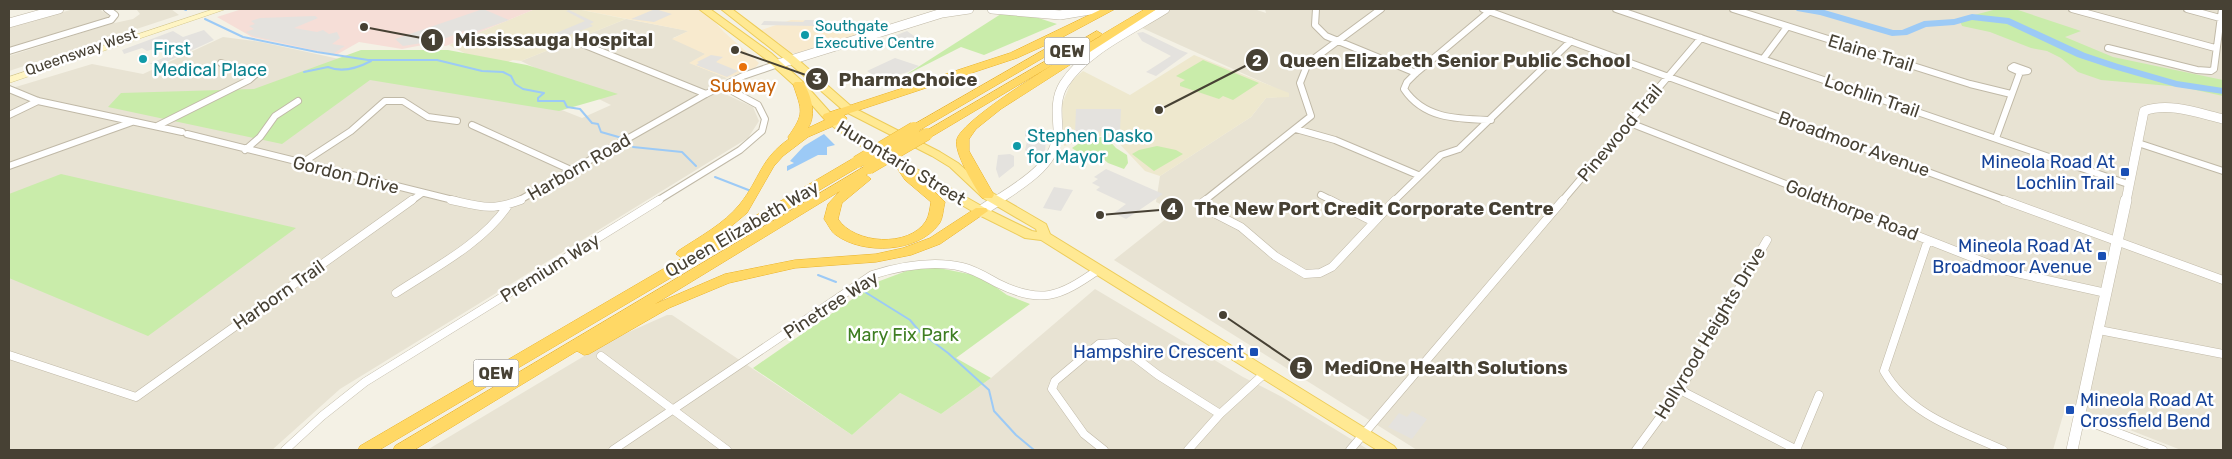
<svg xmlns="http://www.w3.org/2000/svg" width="2232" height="459" font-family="Rubik,sans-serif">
	<rect width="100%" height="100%" fill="#f4f1e5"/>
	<path fill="#e8e3d3" d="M 74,9 L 99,9 L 111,17 L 9,49 L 9,27 Z
		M 126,9 L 171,9 L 179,15 L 9,71 L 9,56 L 110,24 L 133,19 L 140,14 L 137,10 Z
		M 1171,9 L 1254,9 L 1266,13 L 1265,9 L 2223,9 L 2223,450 L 2181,450 L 2066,405 L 2053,450 L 1417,450 L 1114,260 L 1176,211 L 1156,202 L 1160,176 L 1251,117 L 1266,98 L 1288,96 L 1271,86 L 1142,28 Z
		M 626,19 L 689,31 L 673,38 L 706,54 L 690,63 L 727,78 L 709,89 L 725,94 L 753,107 L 759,121 L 748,138 L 340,389 L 272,450 L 9,450 L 9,89 L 92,64 L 143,74 L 223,37 L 261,42 L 344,60 L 514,91 L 582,118 L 611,105 L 521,61 Z
		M 1095,289 L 1243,377 L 1282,397 L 1369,450 L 427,450 L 611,340 L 667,315 L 672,315 L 852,435 L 900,393 L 941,414 L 991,378 Z"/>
	<path fill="#f8eace" d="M 577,9 L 698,9 L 712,19 L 724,32 L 759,63 L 756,67 L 727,78 L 689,63 L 705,54 L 672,39 L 688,31 Z
		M 791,20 L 832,21 L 857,35 L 797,53 L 789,53 L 761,30 Z"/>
	<path fill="#eee8ce" d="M 535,9 L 577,9 L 626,19 L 521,61 L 513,60 L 493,68 L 449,45 Z
		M 1194,55 L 1289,93 L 1289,97 L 1266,98 L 1251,117 L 1160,176 L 1145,171 L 1115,139 L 1104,135 L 1064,146 L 1062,104 L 1072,80 L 1083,71 L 1130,95 Z"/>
	<path fill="#f6ded7" d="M 242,9 L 535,9 L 446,46 L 428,44 L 402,49 L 359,42 L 336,55 L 252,37 L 217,17 Z"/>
	<path fill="#c9ecaa" d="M 1997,9 L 2015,9 L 2081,31 L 2065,37 L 2113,57 L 2223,80 L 2223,96 L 2182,87 L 2101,80 L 2078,72 L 2061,58 L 2047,51 L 2031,48 L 1990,32 L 1962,26 L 1959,19 Z
		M 1004,12 L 1026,14 L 1057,24 L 984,55 L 961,47 L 904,76 Z
		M 361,50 L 448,50 L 527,65 L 618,94 L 559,111 L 370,80 L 282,144 L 108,107 L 121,93 L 254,89 Z
		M 1203,60 L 1259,83 L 1233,100 L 1223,96 L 1219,99 L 1180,86 L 1180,83 L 1185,80 L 1176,76 Z
		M 1105,136 L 1116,148 L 1127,155 L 1128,163 L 1124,169 L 1108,163 L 1100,156 L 1085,157 L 1072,148 L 1081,142 Z
		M 1157,146 L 1176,150 L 1183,154 L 1154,171 L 1132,154 L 1139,150 Z
		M 61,174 L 296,228 L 148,336 L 9,278 L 9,194 Z
		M 934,267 L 974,275 L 990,283 L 1007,295 L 1030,304 L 956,358 L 991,378 L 941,414 L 900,393 L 852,435 L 753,368 L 877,282 L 909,270 Z"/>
	<path fill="#e4e2de" d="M 483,9 L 509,20 L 469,34 L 464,31 L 441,40 L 403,46 L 395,39 Z
		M 655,9 L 672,14 L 654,22 L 631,19 Z
		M 569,10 L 594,22 L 590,24 L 593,26 L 559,39 L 551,35 L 585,21 L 566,11 Z
		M 315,16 L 318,18 L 294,28 L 317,32 L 323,30 L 329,34 L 337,32 L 340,38 L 332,44 L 345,46 L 333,54 L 253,36 L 246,32 L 254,29 L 249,26 L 255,24 L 251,21 L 260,18 Z
		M 805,20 L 817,20 L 814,26 L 761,25 L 764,21 L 803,22 Z
		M 204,30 L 214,40 L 162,64 L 149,64 L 177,52 L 168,55 L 160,47 L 147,51 L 142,48 L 124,54 L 122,50 L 173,31 L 183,37 Z
		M 907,31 L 921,41 L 901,48 L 886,39 Z
		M 1143,32 L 1180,50 L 1188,53 L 1156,76 L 1146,72 L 1171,56 L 1142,41 L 1137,33 Z
		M 711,55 L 723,57 L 716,62 L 738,71 L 727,77 L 696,65 L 699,63 L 697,62 Z
		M 895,58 L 919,66 L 908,72 L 887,78 L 874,76 L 867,71 Z
		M 1076,109 L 1121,109 L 1120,131 L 1075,132 Z
		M 1025,131 L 1032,131 L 1032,137 L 1046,137 L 1045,152 L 1038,155 L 1025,150 L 1028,137 L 1025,136 Z
		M 1010,154 L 1014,156 L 1014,166 L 999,178 L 996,169 L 998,155 Z
		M 1106,169 L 1163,194 L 1126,219 L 1114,213 L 1126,204 L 1096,190 L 1100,187 L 1092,183 L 1098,179 L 1094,177 Z
		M 1054,187 L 1073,190 L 1061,211 L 1043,208 Z
		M 1412,411 L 1427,419 L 1412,439 L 1388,427 L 1399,413 L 1407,417 Z"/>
	<path fill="#9ccaf6" d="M 824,134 L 835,145 L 827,147 L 827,155 L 818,155 L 787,171 L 787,166 L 794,163 L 790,161 L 804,146 Z"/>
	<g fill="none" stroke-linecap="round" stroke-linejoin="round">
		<path stroke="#9ccaf6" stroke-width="2" d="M 184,9 L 186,10
			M 205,19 L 243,37 L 317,52 L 368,60 L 437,60 L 482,71 L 503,72 L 511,76 L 515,84 L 523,89 L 544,93 L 538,98 L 538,101 L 564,101 L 567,107 L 580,109 L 592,123 L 598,124 L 601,132 L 622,138
			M 304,72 L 328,67 C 340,72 354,70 371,61
			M 633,147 L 682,152 L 696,166
			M 715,177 L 751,191
			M 818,275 L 836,282
			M 865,292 L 910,320 L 920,332 L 948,353 L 989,390 L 994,411 L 1016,435 L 1034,450"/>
		<path fill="#9ccaf6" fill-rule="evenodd" d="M 1795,9 L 1821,9 L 1893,30 L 1902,30 L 1924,21 L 1954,19 L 1972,14 L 2009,18 L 2085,53 L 2118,64 L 2177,81 L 2223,88 L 2223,94 L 2176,87 L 2110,68 L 2077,57 L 2007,24 L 1972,20 L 1954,25 L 1926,27 L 1907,35 L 1892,36 L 1820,15 L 1797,11 Z"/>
		<defs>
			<path id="minor-far1" d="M 1316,9 L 1315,25 L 1326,36 L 1416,73
				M 1483,9 L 2007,201
				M 1616,9 L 2128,184
				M 1733,9 L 1970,84 L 2011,94
				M 2072,9 L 2215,48
				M 2187,9 L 2220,18
				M 1490,11 L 1416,73 L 1407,82 L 1404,89 C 1424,119 1457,119 1491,120
				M 580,43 L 706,94
				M 2108,48 L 2197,70 L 2211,71 L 2214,69 L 2222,9
				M 9,51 L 111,20 L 115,15 L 107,9
				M 1763,59 L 1787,27
				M 2014,66 L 2028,71 L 2020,72 L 2011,68 Z
				M 9,89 L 38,101 L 182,132
				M 9,115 L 38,101
				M 1630,123 L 1829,201
				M 472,125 L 573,171
				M 157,126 L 249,80 L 257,73 L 221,63
				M 1296,129 L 1335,140 L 1418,175
				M 187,134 L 457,201
				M 1996,138 L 2020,72
				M 2138,143 L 2223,171
				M 245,150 L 260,137 L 275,116 L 298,101
				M 302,163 L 351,131 L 385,101 L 403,101 L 428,117 L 457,121
				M 9,166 L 132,122
				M 1321,195 L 1333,201
				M 411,201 L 422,193
				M 518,201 L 706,94 L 743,76 L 778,64
				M 657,201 L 740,150 L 762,131 L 765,119 L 758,105 L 723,86
				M 1204,201 L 1311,116 L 1300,83 L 1308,63 L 1381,9
				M 1394,201 L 1441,155 L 1459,149 L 1571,41
				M 1562,201 L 1701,38"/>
			<path id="minor" d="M 451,200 C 482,207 491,211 521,200
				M 1206,200 L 1202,203 L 1204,208 L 1241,227 L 1275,256 L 1305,274 L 1320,273 L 1332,267 L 1395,200
				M 1330,200 L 1374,222
				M 1826,200 L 2007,271 L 2106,293
				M 2004,200 L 2223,280
				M 1928,240 L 1884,371 C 1909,415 1959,430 2003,450
				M 396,293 C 434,268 481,244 507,207
				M 2099,330 L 2223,354
				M 9,355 L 136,397 L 412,200
				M 601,356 L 727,450
				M 1680,390 L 1797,450
				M 2079,418 L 2163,450
				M 285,450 L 322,416 L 365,382 L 659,200
				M 613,450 L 872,275 C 901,266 932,260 962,267 C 975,270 986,277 997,283 C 1041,305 1059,297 1098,270
				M 1104,450 L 1084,434 L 1052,389 L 1055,381 L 1099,344 L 1116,343 L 1158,375 L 1220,414
				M 1188,450 L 1220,414 L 1265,373
				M 1350,450 L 1563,200
				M 1636,450 L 1680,390 L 1767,240
				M 1796,450 L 1819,395"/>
			<path id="tertiary-far1" d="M 992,9 L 1060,15 L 1096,9
				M 9,23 L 59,9
				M 778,64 L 942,13 L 969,9
				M 996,201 C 1022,184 1058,164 1058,129 C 1057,114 1055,98 1064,84 C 1086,50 1132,30 1165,9
				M 2126,201 L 2144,111 C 2169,102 2198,113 2223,119"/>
			<path id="tertiary" d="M 981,211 L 998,200
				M 2072,450 L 2126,200"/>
			<path id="secondary" d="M 214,9 L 226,9 L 9,83 L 9,77 Z"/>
			<path id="primary" d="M 699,9 L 710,9 L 771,53 L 803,82 L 836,119 L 864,139 L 985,208 L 1032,231 L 1037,232 L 1036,229 L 983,198 L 950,167 L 932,156 L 844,111 L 787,61 L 721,9 L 732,9 L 795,57 L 852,107 L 940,152 L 958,163 L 991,192 L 1046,224 L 1050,234 L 1394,446 L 1397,450 L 1377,450 L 1041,240 L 1025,238 L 977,214 L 856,143 L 828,123 L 795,86 L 763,57 Z"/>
			<path id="motorway" d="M 1102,9 L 1115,9 L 1059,39 L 1017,58 L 844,115 L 847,118 L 845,121 L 808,137 L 783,156 L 774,166 L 747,213 L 716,239 L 852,159 L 862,159 L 863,162 L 862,165 L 379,450 L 358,450 L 360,446 L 682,258 L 676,254 L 678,251 C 699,237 724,224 740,204 C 760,179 760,159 789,139 L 788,137 C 805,113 802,111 793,84 L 795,82 L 803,82 C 811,95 817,114 808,128 L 825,120 L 822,117 L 824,114 L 845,107 L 1010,53 Z
				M 1145,9 L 1157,9 L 1001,109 L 976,129 L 969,139 L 969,151 L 994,195 L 992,198 L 982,198 C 975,187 953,152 957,139 C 965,113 1114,28 1145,9 Z
				M 1097,31 L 1102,34 L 1101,36 L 931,137 L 927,138 L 921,134 Z
				M 1056,43 L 1062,46 L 1060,48 L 918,131 L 910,131 L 908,128 Z
				M 869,164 L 875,168 L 866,175 L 871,179 L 842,203 L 838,219 C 854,244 909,248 926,221 C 929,216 930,208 931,202 L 905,180 L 897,168 L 903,164 L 908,165 L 945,202 C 943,209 943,219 939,224 C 918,253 863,255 836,235 C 831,232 828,224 824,219 L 828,204 L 840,191 L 655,304 L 725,274 L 795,260 L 876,254 L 903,248 L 930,238 L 976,208 L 986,208 L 988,211 L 940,244 L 911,255 L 876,262 L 795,268 L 729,283 L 669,308 L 589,354 L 584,355 L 577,351 L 414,450 L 393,450 L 395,446 Z"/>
		</defs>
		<use href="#minor-far1" stroke="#c0b9a7" stroke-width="8"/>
		<use href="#minor" stroke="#c0b9a7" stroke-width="9"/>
		<use href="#tertiary-far1" stroke="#c0b9a7" stroke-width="10"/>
		<use href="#tertiary" stroke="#c0b9a7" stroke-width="12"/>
		<use href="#secondary" stroke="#d7ca91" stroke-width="1"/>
		<use href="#primary" stroke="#edcc5a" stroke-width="2"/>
		<use href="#motorway" stroke="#eab229" stroke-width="1"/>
		<use href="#minor-far1" stroke="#fff" stroke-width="6"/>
		<use href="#minor" stroke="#fff" stroke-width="8"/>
		<use href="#tertiary-far1" stroke="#fff" stroke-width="9"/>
		<use href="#tertiary" stroke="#fff" stroke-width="11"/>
		<use href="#secondary" fill="#fff5c4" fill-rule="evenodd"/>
		<use href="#primary" fill="#ffe993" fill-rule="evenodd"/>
		<use href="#motorway" fill="#ffd865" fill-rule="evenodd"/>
		<defs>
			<path id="motorway-bridge" d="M 857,162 L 914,128
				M 869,168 L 927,134"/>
		</defs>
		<use href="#motorway-bridge" stroke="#eab229" stroke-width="13" stroke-linecap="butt"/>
		<use href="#motorway-bridge" stroke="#ffd865" stroke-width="12"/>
	</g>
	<g fill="#0f9aa8" stroke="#fff" stroke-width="2">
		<circle cx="805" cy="35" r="5"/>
		<circle cx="143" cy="59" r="5"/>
		<circle cx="1017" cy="146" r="5"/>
	</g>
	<circle fill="#e8710a" stroke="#fff" stroke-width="2" cx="743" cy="67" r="5"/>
	<g fill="#1a4fb4" stroke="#fff" stroke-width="2">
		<rect x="2120" y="167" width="10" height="10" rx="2.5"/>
		<rect x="2097" y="251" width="10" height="10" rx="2.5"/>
		<rect x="1249" y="347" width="10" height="10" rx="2.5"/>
		<rect x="2065" y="405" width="10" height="10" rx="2.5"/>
	</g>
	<g text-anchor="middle" stroke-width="5" stroke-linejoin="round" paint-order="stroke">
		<g font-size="15" fill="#0d838f" stroke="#fff" text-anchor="start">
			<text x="815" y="31">Southgate<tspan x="815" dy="17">Executive Centre</tspan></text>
		</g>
		<g font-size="15" fill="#474134" stroke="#fff">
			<text transform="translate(81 52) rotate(-19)" y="5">Queensway West</text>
		</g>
		<g fill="#fff" stroke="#7e7a71" stroke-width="1">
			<rect x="1044.5" y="37.5" width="45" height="27" rx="4"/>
			<rect x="473.5" y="359.5" width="45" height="27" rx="4"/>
		</g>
		<g font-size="16" font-weight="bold" fill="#474134">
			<text x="1067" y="57">QEW</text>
			<text x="496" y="379">QEW</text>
		</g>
		<g font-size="18" fill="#0d838f" stroke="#fff" text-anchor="start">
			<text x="153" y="55">First<tspan x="153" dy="21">Medical Place</tspan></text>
			<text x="1027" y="142">Stephen Dasko<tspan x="1027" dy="21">for Mayor</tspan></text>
		</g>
		<g font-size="18" fill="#474134" stroke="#fff">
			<text transform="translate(1871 53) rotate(17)" y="6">Elaine Trail</text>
			<text transform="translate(1872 96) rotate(19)" y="6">Lochlin Trail</text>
			<text transform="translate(1620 133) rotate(-50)" y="6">Pinewood Trail</text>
			<text transform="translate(1854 144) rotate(20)" y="6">Broadmoor Avenue</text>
			<text transform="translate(901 163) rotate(31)" y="6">Hurontario Street</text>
			<text transform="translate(579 167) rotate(-30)" y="6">Harborn Road</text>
			<text transform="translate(346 175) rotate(14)" y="6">Gordon Drive</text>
			<text transform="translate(1852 210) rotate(21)" y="6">Goldthorpe Road</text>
			<text transform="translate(742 229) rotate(-30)" y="6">Queen Elizabeth Way</text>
			<text transform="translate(550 268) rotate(-32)" y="6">Premium Way</text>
			<text transform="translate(279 295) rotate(-35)" y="6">Harborn Trail</text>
			<text transform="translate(831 305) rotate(-33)" y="6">Pinetree Way</text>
			<text transform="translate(1710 333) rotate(-59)" y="6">Hollyrood Heights Drive</text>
		</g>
		<g font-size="18" fill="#c56008" stroke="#fff">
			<text x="743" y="92">Subway</text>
		</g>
		<g font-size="18" fill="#164399" stroke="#fff" text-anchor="end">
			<text x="2115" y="168">Mineola Road At<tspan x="2115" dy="21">Lochlin Trail</tspan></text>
			<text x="2092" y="252">Mineola Road At<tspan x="2092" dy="21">Broadmoor Avenue</tspan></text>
			<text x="1244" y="358">Hampshire Crescent</text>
			<text x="2080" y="406" text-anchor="start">Mineola Road At<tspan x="2080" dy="21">Crossfield Bend</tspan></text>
		</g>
		<g font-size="18" fill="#3e7e22" stroke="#fff">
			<text x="903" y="341">Mary Fix Park</text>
		</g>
	</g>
	<path fill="none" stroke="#474134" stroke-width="2" d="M364 27L432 40M1159 110L1257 60M735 50L817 79M1100 215L1172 209M1223 315L1301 368"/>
	<g fill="#474134" stroke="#fff" stroke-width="2">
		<circle cx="364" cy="27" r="5"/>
		<circle cx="1159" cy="110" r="5"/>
		<circle cx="735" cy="50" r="5"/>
		<circle cx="1100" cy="215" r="5"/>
		<circle cx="1223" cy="315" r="5"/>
		<circle cx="432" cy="40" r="12"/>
		<circle cx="1257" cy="60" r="12"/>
		<circle cx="817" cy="79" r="12"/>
		<circle cx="1172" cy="209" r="12"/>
		<circle cx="1301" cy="368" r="12"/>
	</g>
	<g font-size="15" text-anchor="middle" font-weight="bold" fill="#fff">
		<text x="432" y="45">1</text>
		<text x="1257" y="66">2</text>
		<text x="817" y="84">3</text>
		<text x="1172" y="214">4</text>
		<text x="1301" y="373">5</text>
	</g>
	<g font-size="19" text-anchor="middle" font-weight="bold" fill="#474134" stroke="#fff" stroke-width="5" stroke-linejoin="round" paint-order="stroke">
		<text x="554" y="46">Mississauga Hospital</text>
		<text x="1455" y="67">Queen Elizabeth Senior Public School</text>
		<text x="908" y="86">PharmaChoice</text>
		<text x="1374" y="215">The New Port Credit Corporate Centre</text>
		<text x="1446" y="374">MediOne Health Solutions</text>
	</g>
	<rect width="2232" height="459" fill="none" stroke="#474134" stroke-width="20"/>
</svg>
